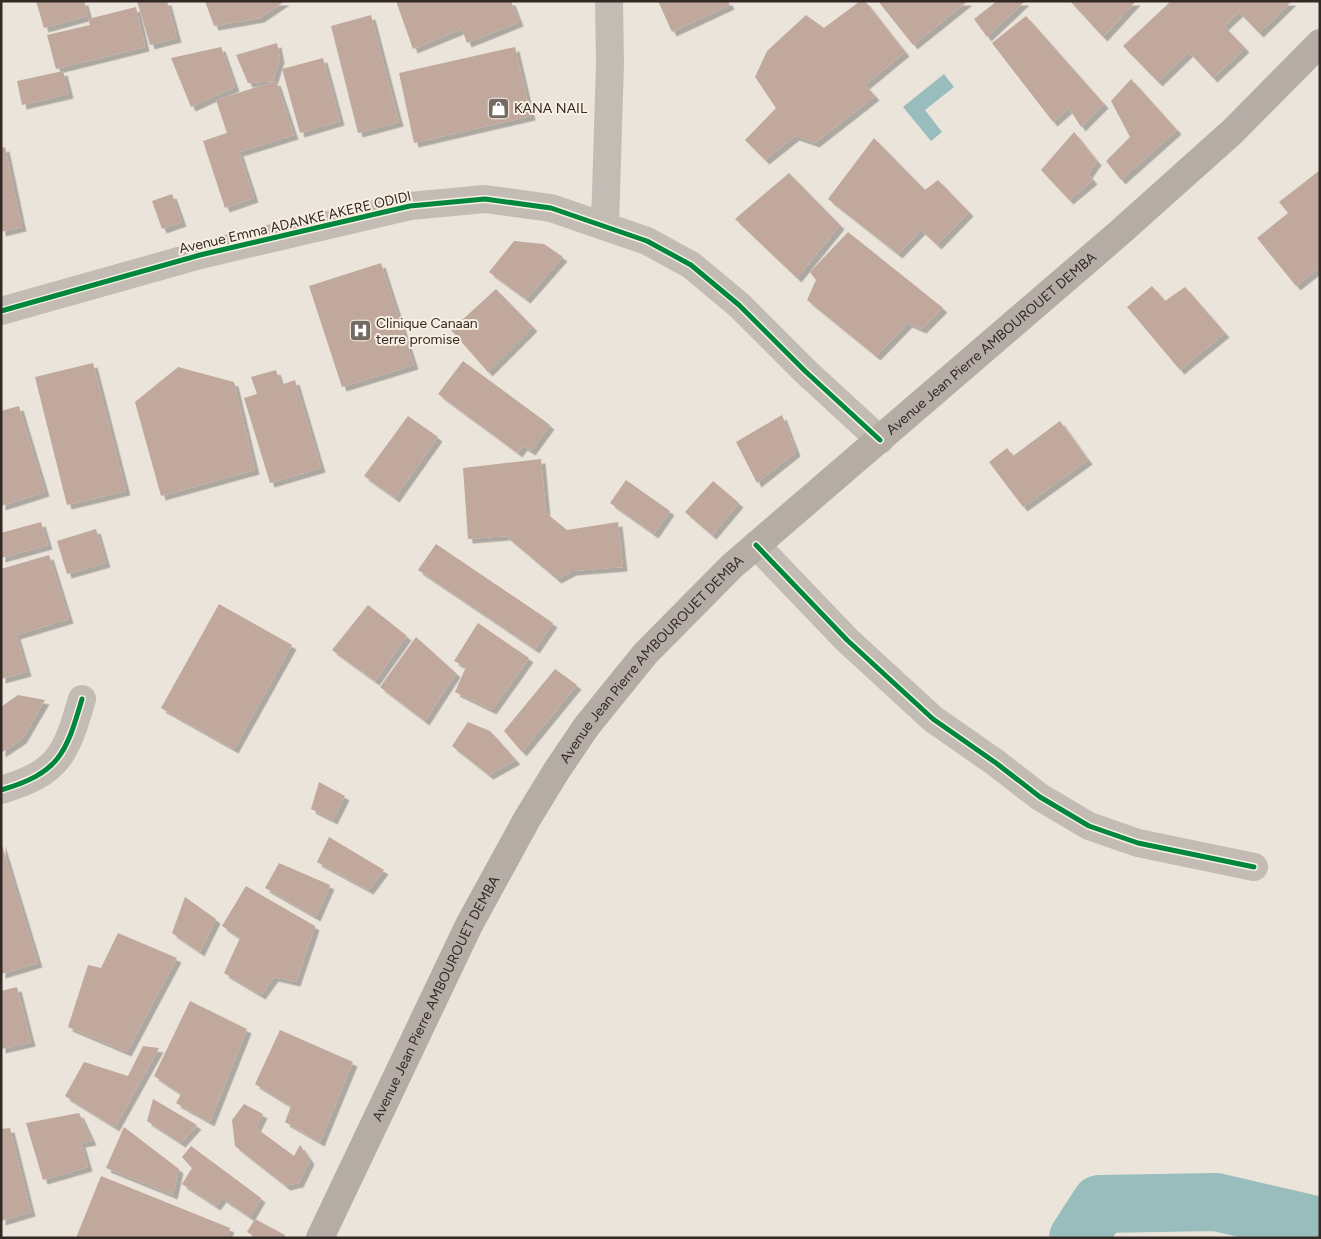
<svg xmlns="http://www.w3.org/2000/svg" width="1321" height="1239" font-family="Figtree,sans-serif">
	<defs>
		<filter id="shadow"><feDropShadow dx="4.5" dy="4.5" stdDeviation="0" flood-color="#0004"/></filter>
	</defs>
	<rect width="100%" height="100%" fill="#ebe4db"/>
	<path fill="#98bdbc" d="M 944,74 L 954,87 L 925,110 L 942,132 L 931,141 L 903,107 Z"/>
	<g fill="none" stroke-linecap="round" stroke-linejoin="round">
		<path stroke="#98bdbc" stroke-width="58" d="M 1078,1238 L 1100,1204 L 1216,1202 L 1320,1226"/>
	</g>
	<path fill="#c0a89c" filter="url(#shadow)" d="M 36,1 L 84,1 L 88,16 L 44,28 Z
		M 137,1 L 167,1 L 177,38 L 150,45 Z
		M 205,1 L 285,1 L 260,18 L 214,26 Z
		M 396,1 L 511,1 L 519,22 L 467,43 L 462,29 L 413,49 Z
		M 658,1 L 728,1 L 730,5 L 672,32 Z
		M 860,1 L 865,1 L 905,52 L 865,85 L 875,96 L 815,143 L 795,136 L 765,160 L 745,140 L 776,108 L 755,77 L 767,51 L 806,15 L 824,28 Z
		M 878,1 L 968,1 L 913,45 Z
		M 997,1 L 1025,1 L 987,37 L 974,19 Z
		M 1070,1 L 1136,1 L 1103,37 Z
		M 1171,1 L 1292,1 L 1259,33 L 1239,12 L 1224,26 L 1245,48 L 1213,78 L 1189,52 L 1158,82 L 1123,46 Z
		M 136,7 L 145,47 L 56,69 L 47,35 L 90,25 L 88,19 Z
		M 371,15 L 399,122 L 358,133 L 331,26 Z
		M 1026,16 L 1104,104 L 1081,127 L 1069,108 L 1053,122 L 992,43 Z
		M 277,43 L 280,58 L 273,81 L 248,83 L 236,55 Z
		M 221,47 L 235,87 L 191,107 L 171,58 Z
		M 515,47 L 531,116 L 414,143 L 399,73 Z
		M 323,58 L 340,121 L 300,133 L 282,69 Z
		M 63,71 L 69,94 L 22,105 L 17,81 Z
		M 1131,79 L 1177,130 L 1121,180 L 1106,161 L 1130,137 L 1111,101 Z
		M 276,81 L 294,135 L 239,152 L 254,198 L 225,208 L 203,141 L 227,133 L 216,100 Z
		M 1074,132 L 1097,161 L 1088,174 L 1093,180 L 1069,200 L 1041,170 Z
		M 874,138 L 925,190 L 938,180 L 969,212 L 937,245 L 921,230 L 898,254 L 828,199 Z
		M 5,147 L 22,227 L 1,232 L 1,148 Z
		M 1320,170 L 1320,267 L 1296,286 L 1257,238 L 1288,213 L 1279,202 Z
		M 789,173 L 840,225 L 797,278 L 735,219 Z
		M 172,194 L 182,222 L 162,229 L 152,201 Z
		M 848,232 L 943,308 L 922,329 L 908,323 L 876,356 L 807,300 L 816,280 L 810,272 Z
		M 514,241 L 544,244 L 563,257 L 526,299 L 489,272 Z
		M 381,263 L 414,365 L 342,387 L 309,286 Z
		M 1152,286 L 1165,301 L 1185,287 L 1225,333 L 1180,370 L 1127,307 Z
		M 496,289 L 533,327 L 488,372 L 451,330 Z
		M 463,361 L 550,425 L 531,451 L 523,446 L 518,453 L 438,394 Z
		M 93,363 L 126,491 L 67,505 L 35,377 Z
		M 178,367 L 234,382 L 255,470 L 161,496 L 135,402 Z
		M 276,370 L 281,385 L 295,380 L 321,468 L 270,483 L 244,398 L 257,394 L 251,377 Z
		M 19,406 L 45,492 L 1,506 L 1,411 Z
		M 782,415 L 796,452 L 757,483 L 736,442 Z
		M 408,416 L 438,437 L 395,498 L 364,476 Z
		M 1060,421 L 1088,460 L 1023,507 L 989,462 L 1007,448 L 1013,456 Z
		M 541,459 L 546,513 L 567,530 L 618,522 L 623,567 L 572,571 L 557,579 L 506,536 L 468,539 L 463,468 Z
		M 626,480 L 670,511 L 654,534 L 610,503 Z
		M 713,481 L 739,503 L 712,535 L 685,512 Z
		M 41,522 L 48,545 L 1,558 L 1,533 Z
		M 96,529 L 106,563 L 67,574 L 57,541 Z
		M 436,544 L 553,623 L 535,649 L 418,570 Z
		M 49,555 L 69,619 L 16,635 L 27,672 L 1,679 L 1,569 Z
		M 219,604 L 292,645 L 234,749 L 161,708 Z
		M 368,605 L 407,636 L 375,681 L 332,650 Z
		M 478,623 L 529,658 L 492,710 L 455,692 L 466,667 L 454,661 Z
		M 416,637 L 456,673 L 425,721 L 380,687 Z
		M 555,669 L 577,685 L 522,752 L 504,731 Z
		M 18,695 L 45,700 L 22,739 L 1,753 L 1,707 Z
		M 468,722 L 490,731 L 516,760 L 489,775 L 452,746 Z
		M 319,782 L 345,796 L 333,820 L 311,809 Z
		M 329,837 L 384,870 L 369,890 L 317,862 Z
		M 1,842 L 38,963 L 1,974 Z
		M 279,863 L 330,885 L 316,917 L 265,888 Z
		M 246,886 L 315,926 L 296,982 L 274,977 L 261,995 L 224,973 L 240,938 L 222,926 Z
		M 185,897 L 216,919 L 200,952 L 172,933 Z
		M 118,933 L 177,958 L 127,1052 L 68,1027 L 88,965 L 101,968 Z
		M 17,987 L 31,1042 L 1,1049 L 1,991 Z
		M 190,1001 L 247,1029 L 210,1122 L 176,1103 L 181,1094 L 154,1076 Z
		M 280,1030 L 353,1062 L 320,1142 L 285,1122 L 291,1106 L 255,1084 Z
		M 143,1046 L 159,1048 L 115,1127 L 65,1096 L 84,1062 L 128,1076 Z
		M 153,1099 L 197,1125 L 181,1143 L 147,1121 Z
		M 244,1104 L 263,1114 L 256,1128 L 294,1156 L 300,1145 L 310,1160 L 299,1183 L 286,1186 L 235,1146 L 232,1120 Z
		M 79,1113 L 92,1141 L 81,1143 L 88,1167 L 43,1180 L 26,1123 Z
		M 124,1127 L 179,1169 L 173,1195 L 106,1168 Z
		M 10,1128 L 31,1212 L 1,1221 L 1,1129 Z
		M 191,1146 L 261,1198 L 250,1217 L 222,1198 L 216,1206 L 182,1184 L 192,1168 L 182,1157 Z
		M 101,1176 L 230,1228 L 226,1238 L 76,1238 Z
		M 255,1219 L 285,1235 L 284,1238 L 257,1238 L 247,1232 Z"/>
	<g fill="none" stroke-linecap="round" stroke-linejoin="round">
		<path stroke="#c3bcb5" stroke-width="28" d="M 605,225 L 610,63 L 609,1
			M 1,311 L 200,255 L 410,206 L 485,199 L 551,208 L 647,241 L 691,265 L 739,305 L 805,371 L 880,440
			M 756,545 L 847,640 L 933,719 L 996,763 L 1040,797 L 1089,826 L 1138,843 L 1254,867
			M 1,790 C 59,773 66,754 82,699"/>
		<path stroke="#b4aca5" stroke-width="28" id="s1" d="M 320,1238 L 469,925 L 527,819 L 557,770 L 586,727 L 645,654 L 732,566 L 1118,234 L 1232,132 L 1320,43"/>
		<defs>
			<path id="cycleway" d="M 1,311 L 200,255 L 410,206 L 485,199 L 551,208 L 647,241 L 691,265 L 739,305 L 805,371 L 880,440
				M 756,545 L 847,640 L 933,719 L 996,763 L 1040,797 L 1089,826 L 1138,843 L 1254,867
				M 1,790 C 59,773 66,754 82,699"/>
		</defs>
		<use href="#cycleway" stroke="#f9efe2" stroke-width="8"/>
		<use href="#cycleway" stroke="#00873e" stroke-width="5"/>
	</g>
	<defs>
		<symbol id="shop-square" viewBox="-11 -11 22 22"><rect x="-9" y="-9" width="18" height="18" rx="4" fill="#736a64" stroke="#f9efe2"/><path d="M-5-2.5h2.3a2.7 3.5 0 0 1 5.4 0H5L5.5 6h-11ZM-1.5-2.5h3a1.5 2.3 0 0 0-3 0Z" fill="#fff"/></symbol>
		<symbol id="hospital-square" viewBox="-11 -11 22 22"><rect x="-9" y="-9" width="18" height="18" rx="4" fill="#736a64" stroke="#f9efe2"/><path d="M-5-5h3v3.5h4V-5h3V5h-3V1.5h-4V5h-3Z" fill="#fff"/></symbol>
	</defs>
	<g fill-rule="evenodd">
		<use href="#shop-square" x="486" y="96" width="25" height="25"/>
		<use href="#hospital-square" x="348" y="318" width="25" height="25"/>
	</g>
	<g text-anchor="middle" stroke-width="4" stroke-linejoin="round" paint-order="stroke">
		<g font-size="14" fill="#332924" stroke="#f9efe2" text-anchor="start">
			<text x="514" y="113">KANA NAIL</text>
			<text x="376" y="328">Clinique Canaan<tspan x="376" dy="16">terre promise</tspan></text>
		</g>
		<g font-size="14" fill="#332924" stroke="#f9efe2">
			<text transform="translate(295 222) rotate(-13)" y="5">Avenue Emma ADANKE AKERE ODIDI</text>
			<text dy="5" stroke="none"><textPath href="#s1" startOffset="1136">Avenue Jean Pierre AMBOUROUET DEMBA</textPath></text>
			<text dy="5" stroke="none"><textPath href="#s1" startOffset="671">Avenue Jean Pierre AMBOUROUET DEMBA</textPath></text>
			<text dy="5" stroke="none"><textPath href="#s1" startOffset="266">Avenue Jean Pierre AMBOUROUET DEMBA</textPath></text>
		</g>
	</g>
	<rect width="1321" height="1239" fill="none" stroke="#332924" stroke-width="5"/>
</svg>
